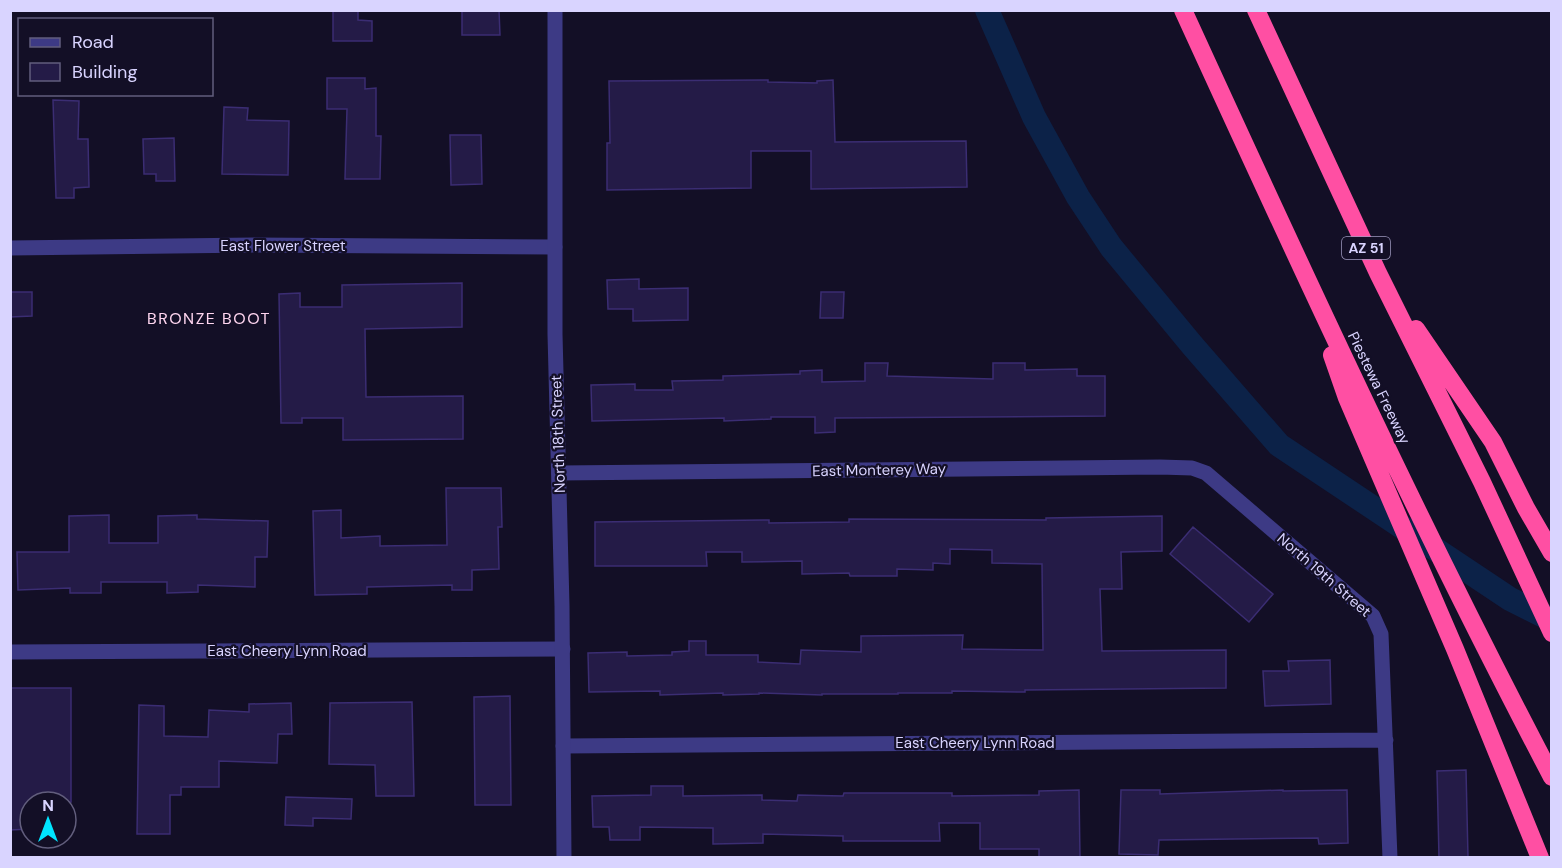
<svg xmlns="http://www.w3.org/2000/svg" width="1562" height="868" font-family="'DM Sans',sans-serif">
	<rect width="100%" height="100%" fill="#130f26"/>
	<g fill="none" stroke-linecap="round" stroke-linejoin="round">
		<path stroke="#0c2248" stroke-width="24" d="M 987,10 L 1034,117 L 1078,197 L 1111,247 L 1192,345 L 1279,445 L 1510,599 L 1552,620"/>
	</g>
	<path fill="#241b47" stroke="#3b2d73" stroke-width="1.5" d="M 333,10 L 358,10 L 358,20 L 372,21 L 372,41 L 333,41 Z
		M 462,10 L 499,10 L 500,35 L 462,35 Z
		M 327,78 L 365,78 L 365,89 L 376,88 L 376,136 L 381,136 L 380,179 L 345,179 L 347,109 L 327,109 Z
		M 768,80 L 768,82 L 817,83 L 817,81 L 833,80 L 835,142 L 966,141 L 967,187 L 811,189 L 811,151 L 751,151 L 751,188 L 607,190 L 607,143 L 610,143 L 609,81 Z
		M 53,100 L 79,101 L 78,139 L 88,139 L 89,187 L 74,188 L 74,198 L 56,198 Z
		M 224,107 L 248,108 L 247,120 L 289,121 L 288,175 L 222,174 Z
		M 450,135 L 481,135 L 482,184 L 451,185 Z
		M 174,138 L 175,181 L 156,181 L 156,174 L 144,174 L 143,139 Z
		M 639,279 L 639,289 L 688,288 L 688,320 L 633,321 L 633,309 L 608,309 L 607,280 Z
		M 462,283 L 462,327 L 365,329 L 366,397 L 463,396 L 463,439 L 343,440 L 343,418 L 302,418 L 302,423 L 281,423 L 279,294 L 300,293 L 300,307 L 342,307 L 342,285 Z
		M 10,292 L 32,292 L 32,316 L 10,317 Z
		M 821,292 L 844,292 L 843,318 L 820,318 Z
		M 865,363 L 888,363 L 887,376 L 993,379 L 993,363 L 1025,363 L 1025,370 L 1077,369 L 1077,376 L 1105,376 L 1105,416 L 835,418 L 835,432 L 815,433 L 815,417 L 771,417 L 771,419 L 724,421 L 724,418 L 592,421 L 591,385 L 635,384 L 635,390 L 673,390 L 672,381 L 723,380 L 723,376 L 800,374 L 800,371 L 822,370 L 822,382 L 865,381 Z
		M 446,488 L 501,488 L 502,527 L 498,527 L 499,569 L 472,570 L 472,590 L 452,590 L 452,585 L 367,587 L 367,594 L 315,595 L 313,511 L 341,510 L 341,538 L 380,536 L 380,546 L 447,545 Z
		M 109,515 L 109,543 L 158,543 L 158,516 L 197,515 L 197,519 L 268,521 L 267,557 L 255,557 L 255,587 L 198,585 L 198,592 L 167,593 L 167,582 L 101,582 L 101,593 L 70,593 L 70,588 L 18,590 L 17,552 L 69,552 L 69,516 Z
		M 1162,516 L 1162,551 L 1121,552 L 1122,589 L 1100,589 L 1102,651 L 1226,650 L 1226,688 L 1025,690 L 1025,692 L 952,691 L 952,693 L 898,693 L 898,694 L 822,694 L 822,695 L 759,693 L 759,694 L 723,695 L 723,693 L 660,695 L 660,691 L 589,692 L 588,653 L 627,652 L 627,656 L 672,655 L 672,652 L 689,651 L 689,641 L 706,641 L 706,655 L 758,655 L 758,662 L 800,664 L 801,650 L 861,652 L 861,636 L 963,635 L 962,649 L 1043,650 L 1042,564 L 992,563 L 992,550 L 950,549 L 950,564 L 933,563 L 933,570 L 897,569 L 897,576 L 850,576 L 849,573 L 802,574 L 802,561 L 742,562 L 742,552 L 706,552 L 707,566 L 595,566 L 595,522 L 769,520 L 769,523 L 849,522 L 849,519 L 1046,520 L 1046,518 Z
		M 1193,527 L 1273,594 L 1249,622 L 1170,554 Z
		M 1330,660 L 1331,704 L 1265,706 L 1263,671 L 1289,671 L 1288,661 Z
		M 10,688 L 71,688 L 71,802 L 30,802 L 30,829 L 10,830 Z
		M 510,696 L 511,805 L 475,805 L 474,697 Z
		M 412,702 L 414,796 L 376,796 L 375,765 L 329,764 L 330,703 Z
		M 291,703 L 292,734 L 278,734 L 277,763 L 219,761 L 219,787 L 181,787 L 181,795 L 170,795 L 170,834 L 137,834 L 139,705 L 164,706 L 164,736 L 208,737 L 209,710 L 249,712 L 249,704 Z
		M 1466,770 L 1468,857 L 1439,858 L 1437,771 Z
		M 651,786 L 683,786 L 683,796 L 762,795 L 762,800 L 797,801 L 798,795 L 843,796 L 844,793 L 952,793 L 952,796 L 1039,795 L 1039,791 L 1079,790 L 1080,858 L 1039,858 L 1039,849 L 980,849 L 980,823 L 939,823 L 940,841 L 843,841 L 843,836 L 763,834 L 763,843 L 713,844 L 713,828 L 640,827 L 640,840 L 610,840 L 609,827 L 593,827 L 592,796 L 651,795 Z
		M 1121,790 L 1160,790 L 1160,794 L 1283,790 L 1283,791 L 1347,790 L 1348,843 L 1319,844 L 1318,838 L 1159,840 L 1158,855 L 1119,854 Z
		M 286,797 L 352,799 L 351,819 L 313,818 L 313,826 L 285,825 Z"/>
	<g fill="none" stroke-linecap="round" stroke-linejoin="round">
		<path stroke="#3d3a85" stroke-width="15" d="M 10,248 L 254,245 L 555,247
			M 559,473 L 1160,467 L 1192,468 L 1206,473 L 1373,616 L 1381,634 L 1390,858
			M 10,652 L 563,649
			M 563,746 L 1386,740"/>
		<path stroke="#3d3a85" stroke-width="15" d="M 555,10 L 555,334 L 562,606 L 564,858"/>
		<path stroke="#ff4fa3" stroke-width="18" d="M 1183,10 C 1301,268 1420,526 1552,777
			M 1256,10 L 1378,273 L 1482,482 L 1552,633
			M 1416,329 L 1493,442 L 1526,508 L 1552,553
			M 1332,355 L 1347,398 L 1455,649 L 1540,858"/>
	</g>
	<g text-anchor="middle" stroke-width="4.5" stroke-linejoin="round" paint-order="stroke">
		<rect fill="#130f26" stroke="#9e99be" stroke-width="1.5" x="1342" y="237" width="48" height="22" rx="4.5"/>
		<g font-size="14" font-weight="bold" fill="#d9d4ff">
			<text x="1366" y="253">AZ 51</text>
		</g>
		<g font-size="15" fill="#d9d4ff" stroke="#130f26">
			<text x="283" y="251">East Flower Street</text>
			<text transform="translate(1379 388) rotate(64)" y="5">Piestewa Freeway</text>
			<text transform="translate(558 434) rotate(-92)" y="5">North 18th Street</text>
			<text transform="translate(879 470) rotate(-1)" y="5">East Monterey Way</text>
			<text transform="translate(1324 575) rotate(41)" y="5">North 19th Street</text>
			<text x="287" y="656">East Cheery Lynn Road</text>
			<text x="975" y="748">East Cheery Lynn Road</text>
		</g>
		<g font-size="16" letter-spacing="1.5" fill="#ffd6f0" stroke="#130f26">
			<text x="209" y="324">BRONZE BOOT</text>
		</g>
	</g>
	<rect width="1562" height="868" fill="none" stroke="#d9d4ff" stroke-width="24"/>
	<rect x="18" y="18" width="195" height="78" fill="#130f26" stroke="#625e7d" stroke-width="1.5"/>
	<rect x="30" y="38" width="30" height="9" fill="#3d3a85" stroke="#625e7d" stroke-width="1.5"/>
	<text x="72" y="48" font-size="18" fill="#d9d4ff">Road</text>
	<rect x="30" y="63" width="30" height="18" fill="#241b47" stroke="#625e7d" stroke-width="1.5"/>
	<text x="72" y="78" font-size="18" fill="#d9d4ff">Building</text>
	<g transform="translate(48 820)"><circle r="28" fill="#130f26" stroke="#625e7d" stroke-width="1.5"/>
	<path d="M0-4.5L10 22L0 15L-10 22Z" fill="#00e5ff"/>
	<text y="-9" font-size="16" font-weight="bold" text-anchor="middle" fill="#d9d4ff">N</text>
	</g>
</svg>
